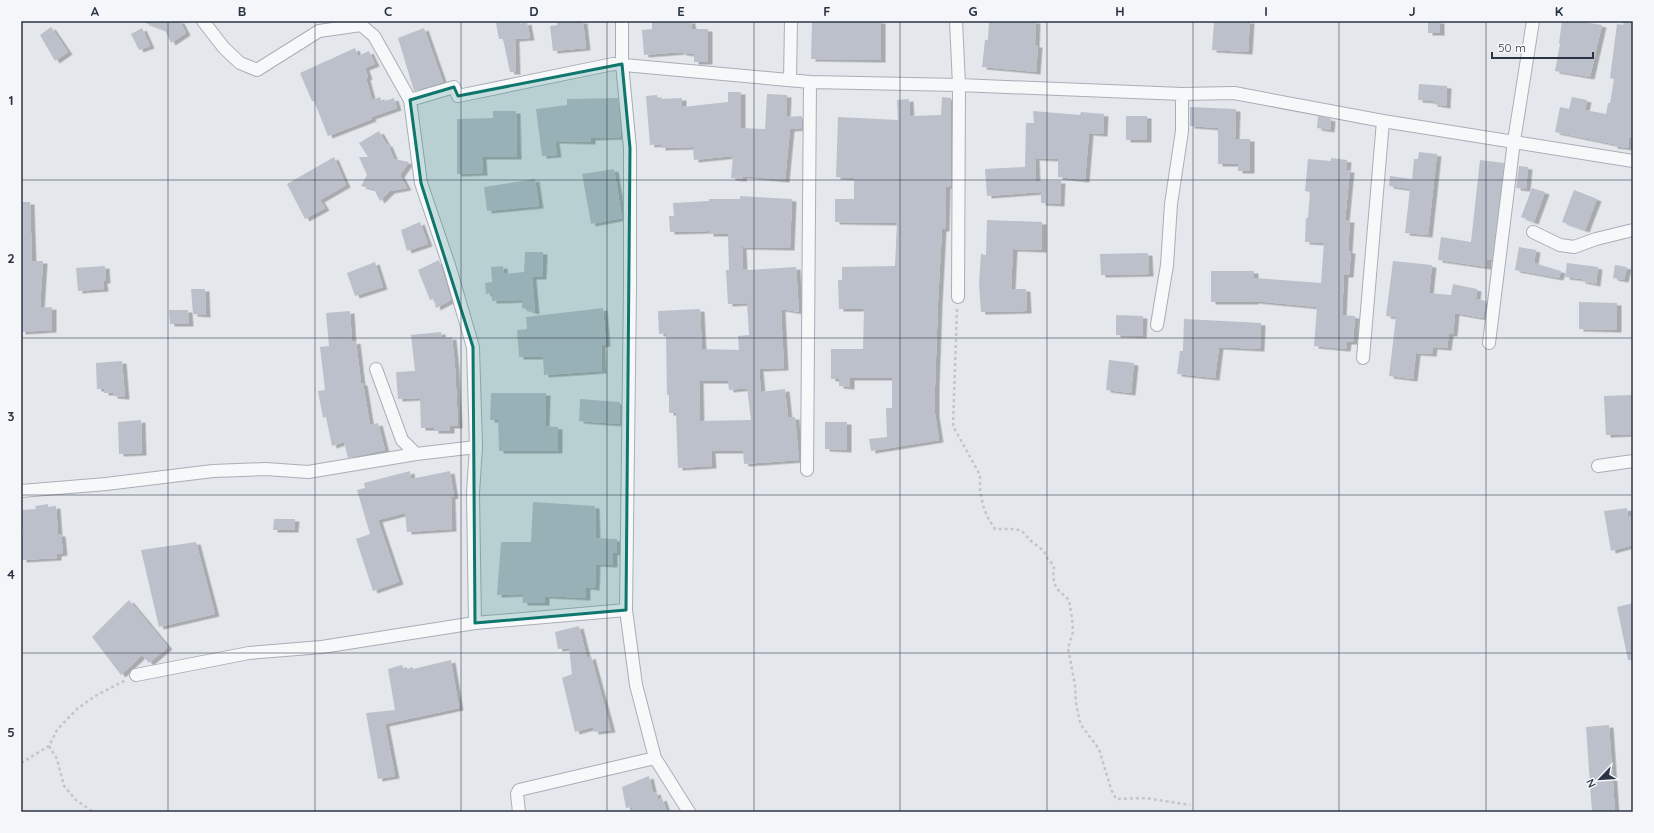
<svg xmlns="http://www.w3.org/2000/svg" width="1654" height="833" font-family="Quicksand,sans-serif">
	<defs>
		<filter id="shadow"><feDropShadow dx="4.5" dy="2.5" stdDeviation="0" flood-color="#0004"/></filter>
	</defs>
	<rect width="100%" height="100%" fill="#e4e7ec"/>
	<path fill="#bbc0ca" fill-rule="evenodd" filter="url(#shadow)" d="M 180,21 L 186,33 L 171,43 L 165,30 L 143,22 Z
		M 508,21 L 519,21 L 520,24 L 527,22 L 530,38 L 515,39 L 516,72 L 510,72 L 503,39 L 499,39 L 496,23 Z
		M 557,21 L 583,21 L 586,48 L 553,51 L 550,26 L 557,25 Z
		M 652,21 L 691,21 L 692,29 L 708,29 L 708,62 L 694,62 L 694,54 L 682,53 L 682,52 L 644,55 L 642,30 L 652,29 Z
		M 812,21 L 881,21 L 881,60 L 811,59 Z
		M 989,21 L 1036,21 L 1035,45 L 1038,45 L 1036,72 L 982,67 L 985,40 L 988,40 Z
		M 1214,21 L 1250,21 L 1248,52 L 1212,50 Z
		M 1428,21 L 1440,21 L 1440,33 L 1428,33 Z
		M 1562,21 L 1576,21 L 1602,25 L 1590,77 L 1555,71 L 1560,44 L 1559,43 Z
		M 1624,21 L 1633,21 L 1633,138 L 1629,137 L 1628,148 L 1613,146 L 1613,144 L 1555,132 L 1560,107 L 1569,109 L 1572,97 L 1587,100 L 1585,110 L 1606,114 L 1608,103 L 1610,103 L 1614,79 L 1610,78 L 1617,24 L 1623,25 Z
		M 51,27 L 68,52 L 55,61 L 40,35 Z
		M 142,28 L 150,46 L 139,50 L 131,34 Z
		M 424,28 L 443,82 L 414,91 L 398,38 Z
		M 355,48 L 358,56 L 369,51 L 375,64 L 365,68 L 368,77 L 366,78 L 372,100 L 380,97 L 382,102 L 394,98 L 397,108 L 371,117 L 372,119 L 328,136 L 314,101 L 312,101 L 300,73 Z
		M 1419,84 L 1447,86 L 1446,106 L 1433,104 L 1433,101 L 1418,100 Z
		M 728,92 L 741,92 L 741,128 L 765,129 L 767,94 L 787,95 L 786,117 L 802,116 L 802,128 L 790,129 L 785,180 L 743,176 L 742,179 L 731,178 L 733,156 L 694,160 L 693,147 L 661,148 L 661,144 L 650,145 L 646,96 L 657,95 L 658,99 L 682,98 L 682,107 L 728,102 Z
		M 942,97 L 951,98 L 951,174 L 950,187 L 946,186 L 945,229 L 942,229 L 938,302 L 935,386 L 935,414 L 939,440 L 871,451 L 869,439 L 887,437 L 886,408 L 892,408 L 892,378 L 850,378 L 850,387 L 839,386 L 839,379 L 831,379 L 831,349 L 863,349 L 864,309 L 839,309 L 838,280 L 842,280 L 842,267 L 895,266 L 897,223 L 835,222 L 835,199 L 854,199 L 854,178 L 836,177 L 838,117 L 898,120 L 897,100 L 909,99 L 910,116 L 941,115 Z
		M 618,98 L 621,137 L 591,138 L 591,142 L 555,141 L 557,155 L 542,156 L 536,109 L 567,105 L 567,99 Z
		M 1190,107 L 1236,109 L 1235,139 L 1250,139 L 1250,171 L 1238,171 L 1238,164 L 1218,164 L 1218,128 L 1190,126 Z
		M 493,111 L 516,111 L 517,157 L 482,157 L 483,173 L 457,174 L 457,119 L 493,118 Z
		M 1033,111 L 1080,115 L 1081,112 L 1104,114 L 1103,134 L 1089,133 L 1085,180 L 1058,177 L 1058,159 L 1035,158 L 1036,181 L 1061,181 L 1060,204 L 1041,203 L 1041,192 L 987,196 L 985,169 L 1025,167 L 1026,123 L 1034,123 Z
		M 1126,116 L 1147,116 L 1147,140 L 1126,140 Z
		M 1318,116 L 1331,119 L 1330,130 L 1317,128 Z
		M 379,131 L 387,145 L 388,144 L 394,159 L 409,162 L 400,175 L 407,188 L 390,191 L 380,201 L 374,189 L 361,186 L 367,175 L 359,157 L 368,157 L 359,143 Z
		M 1419,152 L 1437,154 L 1428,235 L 1405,233 L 1410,189 L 1389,186 L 1390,176 L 1412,179 L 1414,159 L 1418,159 Z
		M 334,157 L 346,185 L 320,200 L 325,208 L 305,219 L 287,184 Z
		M 1331,158 L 1347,160 L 1346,170 L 1350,170 L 1345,220 L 1350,220 L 1348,251 L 1351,251 L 1349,275 L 1344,275 L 1342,315 L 1355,316 L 1353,342 L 1347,342 L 1346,349 L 1314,346 L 1317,307 L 1254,301 L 1254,302 L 1211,302 L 1211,271 L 1254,271 L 1254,278 L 1321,283 L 1324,243 L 1305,242 L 1306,218 L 1308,218 L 1310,192 L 1305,191 L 1308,159 L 1331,161 Z
		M 1480,160 L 1504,163 L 1492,260 L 1487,259 L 1487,267 L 1438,260 L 1441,237 L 1471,242 Z
		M 1519,166 L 1528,167 L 1526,189 L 1516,188 Z
		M 614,169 L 622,218 L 591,224 L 582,174 Z
		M 535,179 L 539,206 L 487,211 L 484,187 Z
		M 1532,188 L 1545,192 L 1534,222 L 1521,217 Z
		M 1574,190 L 1597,199 L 1585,230 L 1562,222 Z
		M 740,196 L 792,199 L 790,248 L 742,247 L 743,269 L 748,269 L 748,270 L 796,267 L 799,312 L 781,309 L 784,368 L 759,369 L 761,392 L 785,389 L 788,417 L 795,417 L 799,460 L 744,464 L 743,451 L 711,451 L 712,466 L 678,468 L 676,413 L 669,413 L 669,395 L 667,395 L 666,333 L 659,334 L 658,311 L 700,309 L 702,349 L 739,350 L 738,336 L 749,335 L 747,303 L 728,304 L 726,270 L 729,270 L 728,234 L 709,234 L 709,231 L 670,232 L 669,216 L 674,216 L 673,203 L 709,201 L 709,199 L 740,199 ZM 699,381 L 728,381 L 729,390 L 747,388 L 751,420 L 700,421 Z
		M 21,202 L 30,202 L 32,261 L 43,261 L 40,308 L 52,307 L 52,330 L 21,332 Z
		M 987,220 L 1042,222 L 1042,250 L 1013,249 L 1011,289 L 1026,289 L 1027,311 L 981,312 L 979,283 L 981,254 L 986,255 Z
		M 420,222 L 428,244 L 407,251 L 401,230 Z
		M 1519,247 L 1536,250 L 1534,263 L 1561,271 L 1559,278 L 1515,270 Z
		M 525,252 L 543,252 L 542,277 L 532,277 L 535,312 L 522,308 L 522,300 L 492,301 L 492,293 L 486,294 L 485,283 L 492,282 L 491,267 L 503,266 L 504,274 L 524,272 Z
		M 1148,253 L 1149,274 L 1101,275 L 1100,254 Z
		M 439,260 L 451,300 L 436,308 L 434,299 L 430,300 L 418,270 Z
		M 1393,261 L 1432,265 L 1429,293 L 1451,295 L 1453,284 L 1477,289 L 1476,299 L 1486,301 L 1483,318 L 1455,313 L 1453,334 L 1449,334 L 1447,348 L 1433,347 L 1432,354 L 1416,353 L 1413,379 L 1389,376 L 1396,317 L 1386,316 Z
		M 375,262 L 383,287 L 355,296 L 347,273 Z
		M 1567,263 L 1598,267 L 1596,284 L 1581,281 L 1581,279 L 1565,277 Z
		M 1615,265 L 1627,267 L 1624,280 L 1613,278 Z
		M 105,266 L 106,281 L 103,281 L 104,289 L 78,291 L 76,268 Z
		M 191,289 L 205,289 L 206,315 L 193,314 Z
		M 1579,302 L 1617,303 L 1617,330 L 1579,329 Z
		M 603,308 L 606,344 L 601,345 L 602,371 L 544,375 L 543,357 L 519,357 L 517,330 L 527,329 L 526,317 Z
		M 169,310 L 188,310 L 189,324 L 170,324 Z
		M 350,311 L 352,342 L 356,341 L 361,383 L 363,383 L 370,425 L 378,423 L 385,450 L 348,458 L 344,442 L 332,446 L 326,417 L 323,418 L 318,391 L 325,390 L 320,347 L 329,346 L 326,313 Z
		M 1116,315 L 1143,316 L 1142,336 L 1116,335 Z
		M 1184,319 L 1261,323 L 1260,349 L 1219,347 L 1215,378 L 1177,374 L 1180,351 L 1183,351 Z
		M 441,332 L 442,338 L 452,337 L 455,367 L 458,426 L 450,426 L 450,431 L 434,431 L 434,428 L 421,428 L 420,398 L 398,399 L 396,372 L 415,371 L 411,335 Z
		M 1109,360 L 1134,363 L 1131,393 L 1106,390 Z
		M 122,361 L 125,397 L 113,396 L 113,393 L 104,393 L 104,389 L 97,389 L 96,363 Z
		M 491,393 L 546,393 L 545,426 L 558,427 L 558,451 L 499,451 L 498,420 L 490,420 Z
		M 1633,395 L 1633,434 L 1606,435 L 1604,396 Z
		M 580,399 L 620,402 L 619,424 L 579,421 Z
		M 141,420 L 142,453 L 119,454 L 118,422 Z
		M 825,422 L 847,422 L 847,450 L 825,449 Z
		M 410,471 L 411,479 L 450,471 L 454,496 L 451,497 L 452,529 L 407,532 L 405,513 L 378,520 L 399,582 L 373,591 L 356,539 L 370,534 L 357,490 L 365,488 L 364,483 Z
		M 533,502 L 595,506 L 596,538 L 617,539 L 617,553 L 613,553 L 613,565 L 596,564 L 595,588 L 586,587 L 586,598 L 545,596 L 545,603 L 523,603 L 522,594 L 497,595 L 501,542 L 531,542 Z
		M 48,504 L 48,507 L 56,506 L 58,534 L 61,534 L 63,553 L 57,554 L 57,558 L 22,560 L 21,536 L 23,536 L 21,510 L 36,509 L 35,506 Z
		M 1627,508 L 1628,516 L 1633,516 L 1633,545 L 1611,551 L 1604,511 Z
		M 274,519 L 295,519 L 294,530 L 273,530 Z
		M 196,542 L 215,614 L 159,627 L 141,550 Z
		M 129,600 L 168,647 L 149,663 L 142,655 L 121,675 L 92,637 Z
		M 1633,603 L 1633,660 L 1628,660 L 1617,607 Z
		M 579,626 L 587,658 L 591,656 L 611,730 L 594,732 L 593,727 L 575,732 L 562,678 L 572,674 L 569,648 L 558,649 L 555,632 Z
		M 451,660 L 459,708 L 385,724 L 395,776 L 378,779 L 366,713 L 395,710 L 388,669 L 402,665 L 404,670 L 413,667 L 413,669 Z
		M 1609,725 L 1615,812 L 1592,812 L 1586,727 Z
		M 649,776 L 653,793 L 656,792 L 658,800 L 662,798 L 667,812 L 632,812 L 632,807 L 626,808 L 622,787 Z"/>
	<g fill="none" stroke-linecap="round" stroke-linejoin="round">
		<defs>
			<path id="minor" d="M 203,21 L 224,48 L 240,63 L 257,70 L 319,31 L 361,25 L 374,36 L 410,100 L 421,183 L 449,265 L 473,347 L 476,447 L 473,493 L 475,623
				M 622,21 L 622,64 L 630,148 L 630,288 L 626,610 L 636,685 L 655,758 L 689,812
				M 956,21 L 959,85 L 958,297
				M 790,80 L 791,21
				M 410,100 L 454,87 L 458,96 L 613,64 L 810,82 L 959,85 L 1182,94 L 1234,93 L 1383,121 L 1633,161
				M 1533,232 L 1560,245 L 1574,247 L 1596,239 L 1633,230
				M 1157,325 L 1167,265 L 1171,204 L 1182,131 L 1182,94
				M 1489,343 L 1514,141 L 1533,21
				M 1363,358 L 1383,121
				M 376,369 L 402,440 L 416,454 L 476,447
				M 1598,466 L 1633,461
				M 807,470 L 810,82
				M 21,491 L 106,484 L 213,471 L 266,469 L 308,472 L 416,454
				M 136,675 L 249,653 L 322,647 L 475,623 L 626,610
				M 519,812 L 517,794 L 519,790 L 655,758"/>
		</defs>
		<use href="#minor" stroke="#a9aeb7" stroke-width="14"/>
		<path stroke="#c2c5cb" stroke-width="2.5" stroke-dasharray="3 3" stroke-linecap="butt" d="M 957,309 L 953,426 L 980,475 L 980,491 L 984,509 L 989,520 L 995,529 L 1015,529 L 1022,531 L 1031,541 L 1044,551 L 1047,558 L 1054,566 L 1053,577 L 1056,588 L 1069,600 L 1072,618 L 1073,632 L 1068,648 L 1075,685 L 1076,703 L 1079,718 L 1081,725 L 1099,749 L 1111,789 L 1116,799 L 1146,798 L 1190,805
			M 49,746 L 57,759 L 64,786 L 76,800 L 93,812
			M 21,763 L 49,746 L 57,730 L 77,709 L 95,696 L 126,680"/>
		<use href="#minor" stroke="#f7f8fa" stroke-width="12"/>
	</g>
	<path fill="#0f766e" fill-opacity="0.2" stroke="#0f766e" stroke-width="3" stroke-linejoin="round" d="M 622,64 L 630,148 L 626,610 L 475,623 L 473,347 L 421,183 L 410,100 L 454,87 L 458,96 Z"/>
	<path fill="none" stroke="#2b3445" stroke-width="1" stroke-opacity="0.55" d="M 168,21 L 168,812M 315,21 L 315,812M 461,21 L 461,812M 607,21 L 607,812M 754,21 L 754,812M 900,21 L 900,812M 1047,21 L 1047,812M 1193,21 L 1193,812M 1339,21 L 1339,812M 1486,21 L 1486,812M 21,180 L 1633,180M 21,338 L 1633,338M 21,495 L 1633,495M 21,653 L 1633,653"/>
	<rect width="1654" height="833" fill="none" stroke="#f4f6f9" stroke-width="44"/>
	<g transform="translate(1600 779) rotate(245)" stroke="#f4f6f9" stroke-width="3" paint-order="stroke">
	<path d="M0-3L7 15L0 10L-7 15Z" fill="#2b3445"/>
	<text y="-6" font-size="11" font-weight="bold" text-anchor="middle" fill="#2b3445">N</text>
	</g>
	<path d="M1492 52v6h101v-6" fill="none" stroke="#2b3445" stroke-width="2"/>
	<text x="1498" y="52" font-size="12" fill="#2b3445" stroke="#f4f6f9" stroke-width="3" paint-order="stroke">50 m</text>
	<rect x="22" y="22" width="1610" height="789" fill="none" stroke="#2b3445" stroke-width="1.5"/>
	<g font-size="13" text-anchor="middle" font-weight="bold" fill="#2b3445">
		<text x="95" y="16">A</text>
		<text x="242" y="16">B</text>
		<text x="388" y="16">C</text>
		<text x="534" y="16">D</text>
		<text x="681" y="16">E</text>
		<text x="827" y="16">F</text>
		<text x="973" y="16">G</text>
		<text x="1120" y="16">H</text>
		<text x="1266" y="16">I</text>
		<text x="1412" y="16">J</text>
		<text x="1559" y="16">K</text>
		<text x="11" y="105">1</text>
		<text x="11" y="263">2</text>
		<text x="11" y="421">3</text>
		<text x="11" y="579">4</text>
		<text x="11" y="737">5</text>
	</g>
</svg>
